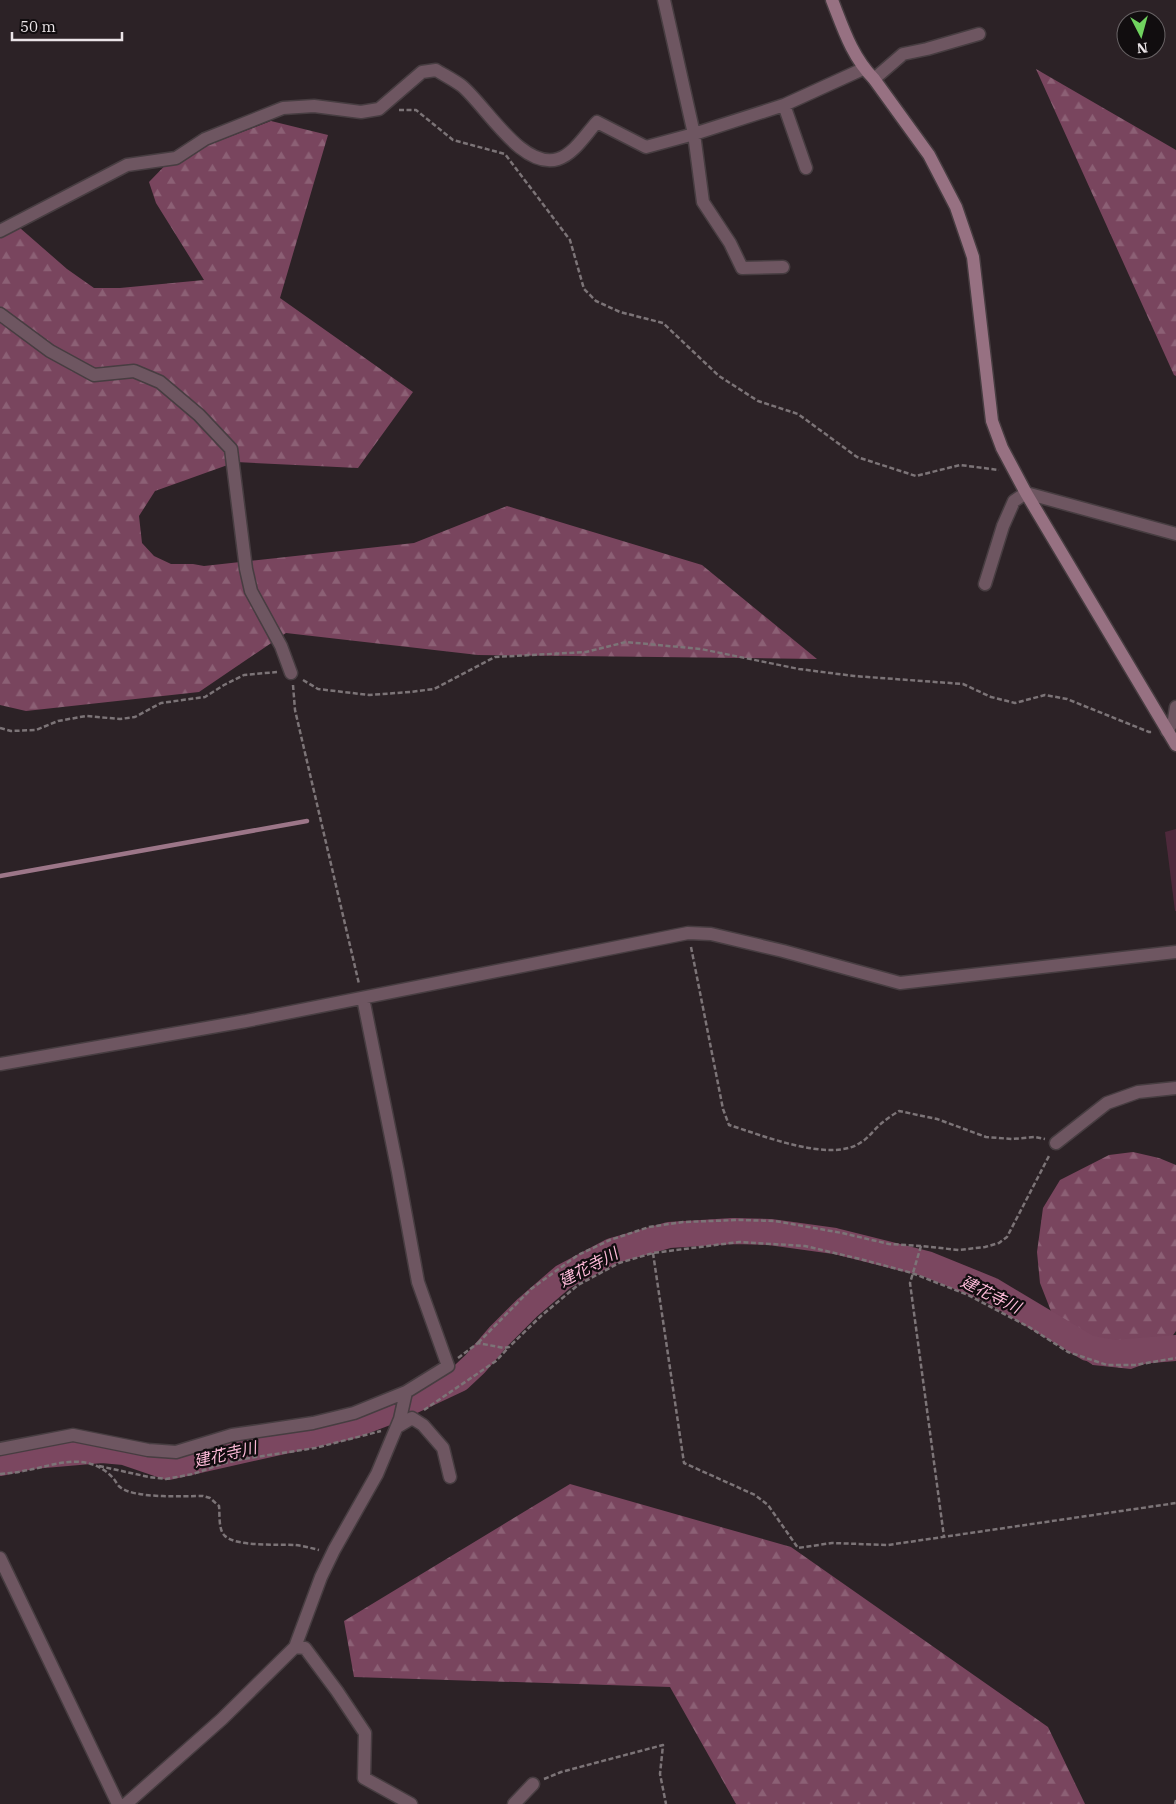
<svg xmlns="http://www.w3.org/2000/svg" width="1176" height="1804" font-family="'IBM Plex Serif','Noto Sans JP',serif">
	<defs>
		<pattern id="forest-firs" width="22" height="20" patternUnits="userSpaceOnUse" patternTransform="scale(1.25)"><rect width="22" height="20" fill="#79455e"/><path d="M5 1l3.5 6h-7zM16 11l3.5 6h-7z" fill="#8c6075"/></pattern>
	</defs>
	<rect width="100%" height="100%" fill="#2c2226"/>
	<path fill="url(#forest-firs)" d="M 1036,69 L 1176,150 L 1176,376 L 1174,375 Z
		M 271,121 L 328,135 L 280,298 L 413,392 L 358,468 L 236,462 L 155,491 L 139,516 L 142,543 L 154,556 L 171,564 L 193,564 L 204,566 L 414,543 L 507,506 L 702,565 L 817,659 L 478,655 L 286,633 L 199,692 L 26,711 L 0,705 L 0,224 L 12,221 L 67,269 L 94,288 L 120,288 L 204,280 L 156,203 L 149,182 L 178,152 L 208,145 Z
		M 1133,1152 L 1159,1158 L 1176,1165 L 1176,1331 L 1155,1360 L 1131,1369 L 1093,1365 L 1065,1347 L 1040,1283 L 1037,1252 L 1043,1208 L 1060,1180 L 1109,1155 Z
		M 570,1484 L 791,1547 L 1048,1727 L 1085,1804 L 736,1804 L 670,1687 L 354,1677 L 344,1621 Z"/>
	<path fill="#4e293b" d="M 1176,829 L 1176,911 L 1175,911 L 1165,832 Z"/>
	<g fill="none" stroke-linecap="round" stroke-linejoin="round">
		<path stroke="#9c7688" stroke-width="4.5" d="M 0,876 L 307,821"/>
		<path stroke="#7b4760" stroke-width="26" d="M 0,1463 L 32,1456 L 102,1450 L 124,1452 L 168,1467 L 351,1426 L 393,1410 L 459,1379 L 475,1364 L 499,1336 L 527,1308 L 563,1277 L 612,1251 L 669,1235 L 733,1231 L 770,1232 L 835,1241 L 927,1264 L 991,1290 L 1088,1348 L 1114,1353 L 1176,1348"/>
		<defs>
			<path id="street" d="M 664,0 L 694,134 L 703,202 L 730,243 L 742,268 L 783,267
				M 874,79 L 903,54 L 927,49 L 979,34
				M 784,105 L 806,168
				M 0,231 L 127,165 L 176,158 L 205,139 L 283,108 L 314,106 L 361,112 L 379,109 L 422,72 L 436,70 C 444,75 454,80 462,86 C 486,106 522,170 558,159 C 574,154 586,134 597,122 L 646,147 L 694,134 L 784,105 L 863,69
				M 0,314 L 50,351 L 94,375 L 134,371 L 160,382 L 199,415 L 231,449 L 246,569 L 251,591 L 281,646 L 291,673
				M 985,584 L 1003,526 L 1014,501 L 1026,493 L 1176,534
				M 1167,731 L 1174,720 L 1176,707
				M 0,1064 L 246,1021 L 688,933 L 711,934 L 783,951 L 900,983 L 1176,952
				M 1056,1143 L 1107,1103 L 1138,1092 L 1176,1088
				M 397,1427 L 412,1418 L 423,1425 L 443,1448 L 450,1477
				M 0,1449 L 73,1435 L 148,1450 L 176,1452 L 232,1435 L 313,1423 L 354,1413 L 406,1392 L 448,1366 L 418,1282 L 398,1172 L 363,998
				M 0,1558 L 118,1804
				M 295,1647 L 305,1648 L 337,1691 L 365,1733 L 364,1778 L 411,1804
				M 126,1804 L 222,1719 L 295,1647 L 321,1577 L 334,1550 L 377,1474 L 400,1419 L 406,1392
				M 514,1804 L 533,1784"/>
			<path id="secondary" d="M 832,0 C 843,28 852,57 874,79 L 929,155 L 956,207 L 973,257 L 992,421 L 1002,448 L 1026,493 L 1176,745"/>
		</defs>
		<use href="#street" stroke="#473d41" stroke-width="15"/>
		<use href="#secondary" stroke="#473d41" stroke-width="15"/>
		<path stroke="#7c7477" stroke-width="2.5" stroke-dasharray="5 2.5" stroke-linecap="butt" d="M 399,110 L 416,110 L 453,140 L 505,154 L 570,240 L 584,289 L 596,301 L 620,312 L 663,323 L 719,376 L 758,401 L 798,414 L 857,457 L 916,476 L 960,465 L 999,470
			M 303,680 L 318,689 L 369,695 L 410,692 L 434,689 L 495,657 L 586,652 L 626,642 L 701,649 L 799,669 L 854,676 L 963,684 L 991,697 L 1015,703 L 1045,695 L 1067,699 L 1149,732 L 1153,732
			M 293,685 L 295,710 L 359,984
			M 0,728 L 11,731 L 36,730 L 58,721 L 86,716 L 120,719 L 135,717 L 161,703 L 205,697 L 224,685 L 244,675 L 277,672
			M 691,947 L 723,1109 L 729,1125 C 762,1135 829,1163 860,1143 C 869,1138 875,1128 883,1122 C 888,1118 894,1114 899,1111 L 937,1119 L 986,1137 L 1012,1139 L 1035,1137 L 1045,1139
			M 921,1246 L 910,1283 L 944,1537
			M 653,1253 L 684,1463 L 755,1495 L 768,1505 L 798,1548 L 832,1543 L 888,1545 L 1176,1503
			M 478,1343 L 531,1289 L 578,1255 L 610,1240 L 649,1227 L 683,1222 L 739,1220 L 775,1221 L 842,1233 L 889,1244 L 921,1246 L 959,1250 L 985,1247 L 999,1243 L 1007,1237 L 1050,1154
			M 458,1358 L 478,1343 L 504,1348 L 509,1347 L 541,1316 L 578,1285 L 619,1263 L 653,1253 L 739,1242 L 805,1246 L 860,1259 L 912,1273 L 968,1295 L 1029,1327 L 1068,1352 L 1107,1365 L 1135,1365 L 1176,1358
			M 424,1410 L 496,1361 L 508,1348
			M 99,1466 L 149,1477 L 166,1479 L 193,1474 L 225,1463 L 243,1459 L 315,1448 L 381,1431
			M 0,1474 C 8,1473 15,1473 23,1471 C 44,1468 69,1457 91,1464 C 99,1466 108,1472 113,1478 C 116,1481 117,1485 120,1487 C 134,1499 185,1496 203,1496 L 210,1498 L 219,1506 C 220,1514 218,1530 225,1536 C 237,1547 278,1544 295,1545 C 303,1546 311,1548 319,1550
			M 544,1779 L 561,1772 L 663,1745 L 660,1774 L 666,1804
			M 1175,1804 L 1176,1800"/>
		<use href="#street" stroke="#6e5661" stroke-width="12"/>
		<use href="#secondary" stroke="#977182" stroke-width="12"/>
	</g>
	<g text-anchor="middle" stroke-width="4.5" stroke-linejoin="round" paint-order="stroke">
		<g font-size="16" font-style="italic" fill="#fcb9d7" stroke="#110d0f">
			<text transform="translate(588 1267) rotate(-28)" y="6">建花寺川</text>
			<text transform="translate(991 1294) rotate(26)" y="6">建花寺川</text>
			<text transform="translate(225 1454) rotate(-13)" y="6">建花寺川</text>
		</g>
	</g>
	<g transform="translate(1141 35) rotate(174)"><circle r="24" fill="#110d0f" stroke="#686365"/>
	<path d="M0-4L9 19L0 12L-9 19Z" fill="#70d35f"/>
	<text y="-8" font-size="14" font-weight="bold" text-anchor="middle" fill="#eae4e7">N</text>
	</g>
	<path d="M12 32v8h110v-8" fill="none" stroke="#eae4e7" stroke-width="2.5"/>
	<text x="20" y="32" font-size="15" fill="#eae4e7" stroke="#110d0f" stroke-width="4" paint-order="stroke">50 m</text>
</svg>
